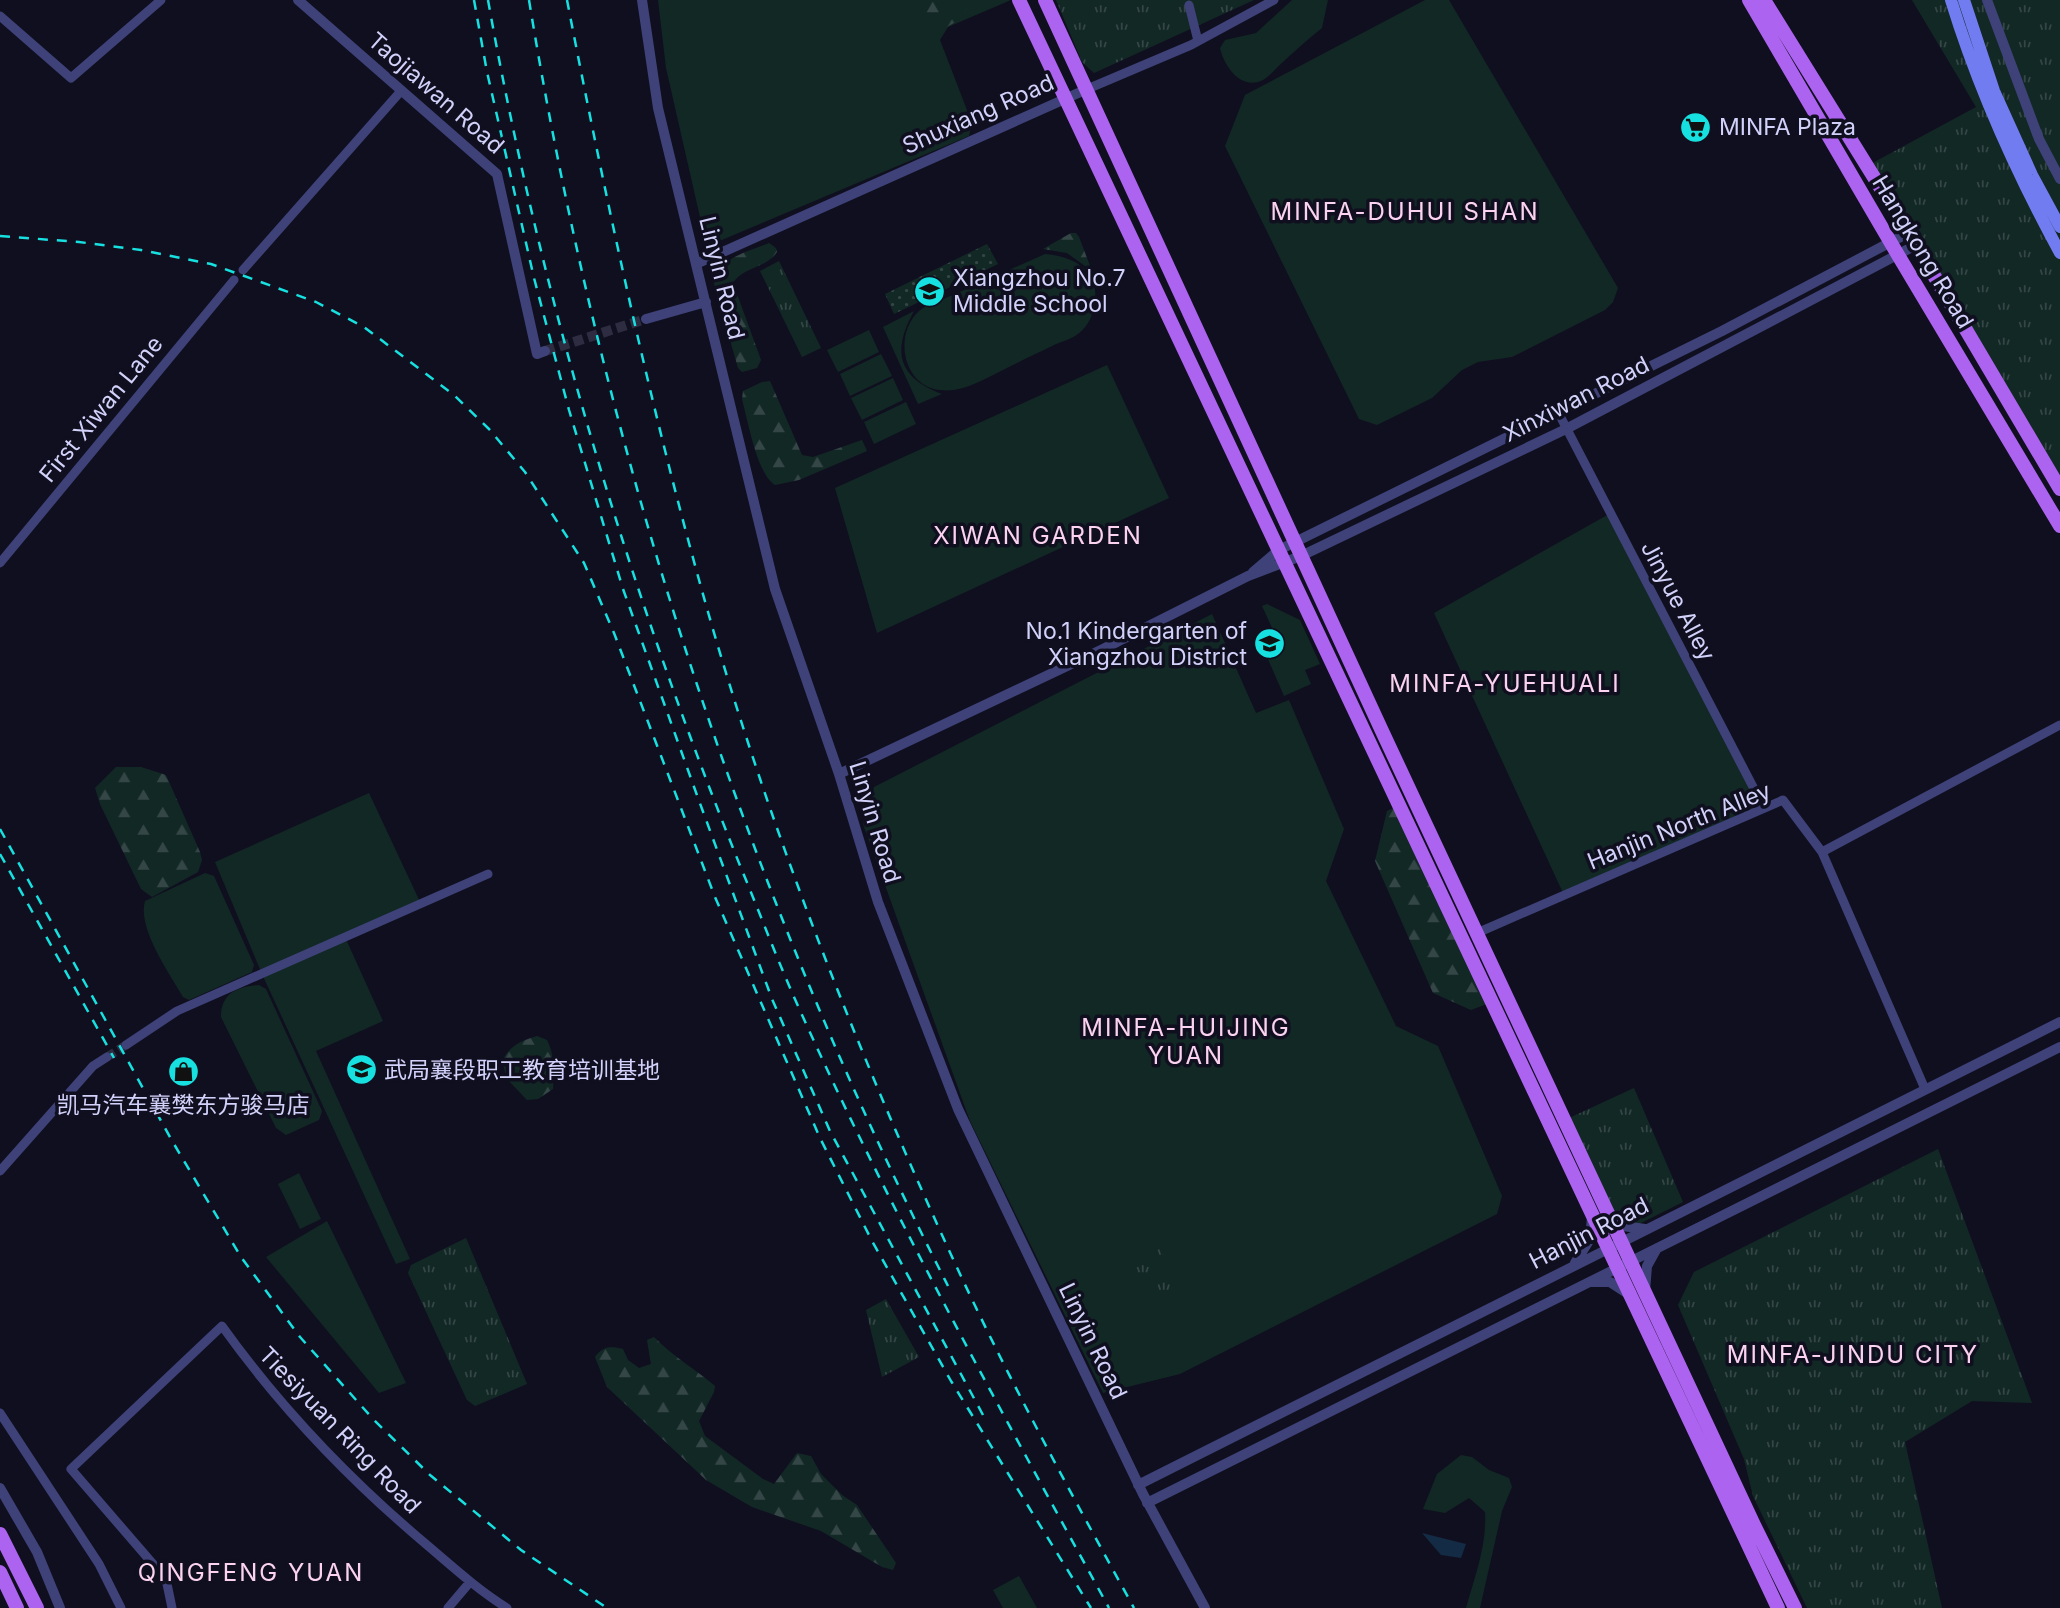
<svg xmlns="http://www.w3.org/2000/svg" width="2060" height="1608" font-family="Inter,'Noto Sans SC',sans-serif">
	<defs>
		<pattern id="forest-firs" width="22" height="20" patternUnits="userSpaceOnUse" patternTransform="scale(1.75)"><rect width="22" height="20" fill="#122825"/><path d="M5 1l3.5 6h-7zM16 11l3.5 6h-7z" fill="#344646"/></pattern>
		<pattern id="park-tufts" width="24" height="20" patternUnits="userSpaceOnUse" patternTransform="scale(1.75)"><rect width="24" height="20" fill="#122825"/><path d="M3 7l-1-3M5 7V3M7 7l1-3M15 17l-1-3M17 17v-4M19 17l1-3" fill="none" stroke="#344646"/></pattern>
		<pattern id="garden-dots" width="8" height="8" patternUnits="userSpaceOnUse" patternTransform="scale(1.75)"><rect width="8" height="8" fill="#122825"/><path d="M2 2h.1M6 6h.1" fill="none" stroke="#344646" stroke-width="1.8" stroke-linecap="round"/></pattern>
	</defs>
	<rect width="100%" height="100%" fill="#100f1f"/>
	<path fill="#122825" d="M 658,0 L 1011,0 L 948,27 L 940,40 L 972,123 L 969,136 L 717,242 L 705,239 L 666,68 Z
		M 1292,0 L 1328,0 L 1322,28 C 1308,39 1296,50 1284,61 C 1277,67 1270,76 1263,80 C 1241,91 1224,66 1220,48 L 1225,40 L 1256,33 Z
		M 1425,0 L 1449,0 L 1618,288 L 1613,302 L 1605,310 L 1512,357 L 1478,362 L 1462,370 L 1432,398 L 1377,425 L 1359,419 L 1225,146 L 1245,95 Z
		M 1045,254 C 1073,256 1099,270 1095,302 C 1093,314 1089,326 1078,334 C 1071,339 1061,342 1054,345 C 1036,354 1018,362 1001,371 C 982,380 962,393 940,390 C 903,386 893,335 919,311 C 927,304 942,300 953,295 C 983,281 1014,268 1045,254 Z
		M 914,311 C 892,351 897,377 942,394 L 918,404 L 883,327 Z
		M 869,330 L 879,352 L 838,372 L 827,350 Z
		M 881,354 L 892,376 L 850,396 L 840,374 Z
		M 1107,365 L 1169,498 L 877,633 L 835,488 Z
		M 893,378 L 903,400 L 862,420 L 851,398 Z
		M 906,402 L 916,424 L 874,444 L 864,422 Z
		M 1609,514 L 1760,805 L 1563,893 L 1434,613 Z
		M 1267,604 L 1300,620 L 1320,664 L 1305,670 L 1311,684 L 1284,696 L 1264,650 L 1279,643 L 1262,606 Z
		M 1212,614 L 1256,713 L 1289,700 L 1344,829 L 1326,881 L 1396,1026 L 1438,1046 L 1502,1196 L 1497,1214 L 1180,1374 L 1103,1393 L 970,1121 L 863,824 L 874,787 Z
		M 369,793 L 421,904 L 345,937 L 383,1021 L 316,1051 L 410,1259 L 396,1264 L 262,974 L 215,862 Z
		M 205,873 L 214,876 L 254,965 L 252,972 L 189,1000 L 183,997 C 170,974 137,928 145,901 Z
		M 259,985 L 266,989 L 322,1111 L 319,1120 L 286,1135 L 276,1128 L 221,1017 C 221,993 237,987 259,985 Z
		M 299,1173 L 321,1219 L 300,1229 L 278,1184 Z
		M 327,1221 L 406,1383 L 379,1393 L 266,1257 Z
		M 1461,1455 L 1472,1457 L 1489,1470 L 1509,1478 L 1512,1487 L 1502,1511 L 1480,1608 L 1466,1608 C 1475,1576 1487,1545 1485,1512 L 1469,1498 L 1445,1513 L 1423,1509 L 1437,1474 Z
		M 1019,1576 L 1037,1608 L 1003,1608 L 993,1590 Z"/>
	<path fill="url(#forest-firs)" d="M 928,0 L 964,0 L 967,8 L 961,19 L 938,32 C 920,25 917,17 928,0 Z
		M 1071,233 L 1076,233 L 1079,237 L 1092,271 L 1067,253 L 1043,249 Z
		M 769,243 L 776,248 L 777,252 C 767,268 742,267 733,283 L 761,360 L 757,368 L 742,372 L 738,368 L 713,280 C 719,258 750,251 769,243 Z
		M 770,381 L 802,455 L 813,457 L 862,440 L 867,451 L 799,480 L 775,485 C 757,474 748,421 742,399 L 743,391 L 762,382 Z
		M 116,767 L 141,767 L 166,775 L 200,852 L 202,860 L 198,872 L 152,897 L 141,889 L 100,804 L 95,788 Z
		M 1399,805 L 1492,1002 L 1471,1010 L 1433,993 L 1375,861 L 1387,811 Z
		M 537,1036 L 547,1040 C 555,1056 554,1072 553,1089 L 538,1099 L 527,1100 L 507,1079 L 502,1061 C 510,1046 520,1041 537,1036 Z
		M 654,1337 C 672,1356 695,1369 715,1386 L 714,1392 L 699,1421 L 705,1436 L 763,1479 L 774,1484 L 797,1453 L 811,1456 L 821,1474 L 842,1495 L 857,1505 L 896,1563 L 893,1570 L 882,1567 L 821,1531 L 752,1507 L 706,1480 L 607,1387 L 595,1357 C 603,1346 610,1346 623,1349 L 628,1360 L 639,1368 L 651,1364 L 647,1340 Z"/>
	<path fill="url(#park-tufts)" d="M 1056,0 L 1254,0 L 1094,73 L 1082,62 Z
		M 1912,0 L 2060,0 L 2060,491 L 1867,166 L 1976,107 Z
		M 779,261 L 821,348 L 802,357 L 760,271 Z
		M 1634,1088 L 1683,1202 L 1639,1224 L 1625,1223 L 1613,1213 L 1569,1118 Z
		M 1938,1149 L 2032,1403 L 1972,1401 L 1905,1442 L 1942,1608 L 1807,1608 L 1753,1496 L 1744,1459 L 1678,1305 L 1694,1272 Z
		M 466,1238 L 527,1384 L 475,1406 L 467,1400 L 408,1273 L 411,1265 Z
		M 1158,1243 L 1179,1290 L 1152,1303 L 1131,1256 Z
		M 886,1299 L 919,1357 L 882,1377 L 866,1310 Z"/>
	<path fill="url(#garden-dots)" d="M 987,244 L 998,264 L 894,314 L 885,294 Z"/>
	<path fill="#132b44" d="M 1422,1533 L 1466,1544 L 1461,1558 L 1441,1555 Z"/>
	<g fill="none" stroke-linecap="round" stroke-linejoin="round">
		<path stroke="#2d2c40" stroke-width="9" stroke-dasharray="9 4.5" stroke-linecap="butt" d="M 107,1057 L 126,1045"/>
		<path stroke="#2d2c40" stroke-width="10" stroke-dasharray="10 5" stroke-linecap="butt" d="M 545,351 L 646,319"/>
		<path stroke="#3e4279" stroke-width="9" d="M 1189,5 L 1198,41
			M 0,16 L 71,78 L 161,0
			M 1085,90 L 1191,45 L 1274,0
			M 243,270 L 401,91
			M 1558,412 L 1764,808
			M 0,563 L 234,280
			M 1822,852 L 1925,1089
			M 1477,933 L 1783,800 L 1822,852 L 2060,725
			M 126,1045 L 177,1011 L 488,874
			M 0,1171 L 93,1066 L 107,1057
			M 0,1413 L 99,1564 L 121,1608
			M 172,1608 L 166,1579 L 71,1469 L 222,1326 C 280,1407 351,1481 427,1545 C 453,1567 478,1590 507,1608
			M 448,1608 L 470,1582"/>
		<path stroke="#3e4279" stroke-width="10" d="M 298,0 L 497,174 L 537,354 L 545,351
			M 642,0 L 658,108 L 775,589 L 839,774 L 878,902 L 958,1109 L 1143,1494 L 1205,1608
			M 1987,0 L 2039,139 L 2060,179
			M 696,264 L 1085,90
			M 646,319 L 706,302
			M 1253,572 L 1279,550 L 1722,331 L 1908,233
			M 839,774 L 1103,649 L 1248,576 L 1301,556 L 1566,429 L 1916,245
			M 1609,1216 L 1623,1226 L 1645,1229
			M 1575,1263 L 1590,1239 L 1592,1217
			M 1590,1282 L 1610,1282 L 1630,1295
			M 1645,1291 L 1647,1266 L 1657,1248
			M 1138,1485 L 2060,1022
			M 0,1488 L 37,1552 L 60,1608
			M 1147,1503 L 2060,1047"/>
		<path stroke="#727cf1" stroke-width="12" d="M 1951,0 C 1978,88 2016,172 2060,253
			M 1964,0 L 1994,91 L 2032,175 L 2060,227"/>
		<path stroke="#ac63ef" stroke-width="14" d="M 1019,0 L 1778,1608
			M 1045,0 L 1382,731 L 1754,1525 L 1795,1608
			M 1749,0 L 1898,255 L 2060,526
			M 1764,0 L 1916,245 L 2060,489
			M 0,1534 L 37,1608
			M 0,1572 L 17,1608"/>
		<path stroke="#17e1e0" stroke-width="2.5" stroke-dasharray="10 9" stroke-linecap="butt" d="M 474,0 L 487,72 L 534,278 L 569,410 L 623,589 L 698,798 L 772,999 L 830,1131 L 983,1415
			M 488,0 C 541,297 628,588 741,868 C 759,911 775,954 794,997 C 887,1206 999,1407 1109,1608
			M 529,0 C 602,447 742,882 948,1286
			M 567,0 C 607,206 651,411 708,612 C 770,829 854,1043 948,1248 C 1004,1371 1069,1490 1134,1608
			M 0,236 L 79,242 L 141,250 L 211,264 L 316,302 L 364,327 L 454,395 L 489,429 L 525,472 L 584,563 L 614,633 L 715,897 L 820,1138 L 872,1241 L 951,1381 L 1091,1608
			M 0,829 L 171,1139 L 241,1257 L 300,1337 L 373,1419 L 430,1475 L 521,1550 L 607,1608
			M 0,854 L 114,1058"/>
	</g>
	<defs>
		<symbol id="supermarket-disc" viewBox="-11 -11 22 22"><circle r="9.5" fill="#17e1e0" stroke="#100f1f"/><path d="M-6-5.5h2.5l.6 2H6L4.5 2H-2.5L-4.4-4H-6ZM-1.5 3.2a1.3 1.3 0 1 0 .1 0ZM3 3.2a1.3 1.3 0 1 0 .1 0Z" fill="#111"/></symbol>
		<symbol id="school-disc" viewBox="-11 -11 22 22"><circle r="9.5" fill="#17e1e0" stroke="#100f1f"/><path d="M0-5L7-2L0 1L-7-2ZM-4 1L0 2.5L4 1V4Q0 6-4 4Z" fill="#111"/></symbol>
		<symbol id="university-disc" viewBox="-11 -11 22 22"><circle r="9.5" fill="#17e1e0" stroke="#100f1f"/><path d="M0-5L7-2L0 1L-7-2ZM-4 1L0 2.5L4 1V4Q0 6-4 4Z" fill="#111"/></symbol>
		<symbol id="shop-disc" viewBox="-11 -11 22 22"><circle r="9.5" fill="#17e1e0" stroke="#100f1f"/><path d="M-5-2.5h2.3a2.7 3.5 0 0 1 5.4 0H5L5.5 6h-11ZM-1.5-2.5h3a1.5 2.3 0 0 0-3 0Z" fill="#111"/></symbol>
	</defs>
	<g fill-rule="evenodd">
		<use href="#supermarket-disc" x="1678" y="110" width="35" height="35"/>
		<use href="#school-disc" x="912" y="274" width="35" height="35"/>
		<use href="#school-disc" x="1252" y="626" width="35" height="35"/>
		<use href="#university-disc" x="344" y="1052" width="35" height="35"/>
		<use href="#shop-disc" x="166" y="1054" width="35" height="35"/>
	</g>
	<g text-anchor="middle" stroke-width="7" stroke-linejoin="round" paint-order="stroke">
		<g font-size="23" fill="#d2d1fa" stroke="#100f1f">
			<text transform="translate(436 93) rotate(41)" y="8">Taojiawan Road</text>
			<text transform="translate(978 114) rotate(-24)" y="8">Shuxiang Road</text>
			<text transform="translate(1923 252) rotate(59)" y="8">Hangkong Road</text>
			<text transform="translate(722 278) rotate(76)" y="8">Linyin Road</text>
			<text transform="translate(1576 399) rotate(-27)" y="8">Xinxiwan Road</text>
			<text transform="translate(101 409) rotate(-51)" y="8">First Xiwan Lane</text>
			<text transform="translate(1678 601) rotate(62)" y="8">Jinyue Alley</text>
			<text transform="translate(875 822) rotate(73)" y="8">Linyin Road</text>
			<text transform="translate(1679 826) rotate(-22)" y="8">Hanjin North Alley</text>
			<text transform="translate(1589 1233) rotate(-27)" y="8">Hanjin Road</text>
			<text transform="translate(1093 1341) rotate(64)" y="8">Linyin Road</text>
			<text transform="translate(340 1430) rotate(46)" y="8">Tiesiyuan Ring Road</text>
		</g>
		<g font-size="23" fill="#d2d1fa" stroke="#100f1f" text-anchor="start">
			<text x="1719" y="135">MINFA Plaza</text>
			<text x="953" y="286">Xiangzhou No.7<tspan x="953" dy="26">Middle School</tspan></text>
			<text x="1247" y="639" text-anchor="end">No.1 Kindergarten of<tspan x="1247" dy="26">Xiangzhou District</tspan></text>
			<text x="384" y="1078">武局襄段职工教育培训基地</text>
			<text x="183" y="1113" text-anchor="middle">凯马汽车襄樊东方骏马店</text>
		</g>
		<g font-size="24" letter-spacing="2" fill="#fbd3f0" stroke="#100f1f">
			<text x="1405" y="220">MINFA-DUHUI SHAN</text>
			<text x="1038" y="544">XIWAN GARDEN</text>
			<text x="1505" y="692">MINFA-YUEHUALI</text>
			<text x="1186" y="1036">MINFA-HUIJING<tspan x="1186" dy="28">YUAN</tspan></text>
			<text x="1853" y="1363">MINFA-JINDU CITY</text>
			<text x="251" y="1581">QINGFENG YUAN</text>
		</g>
	</g>
</svg>
